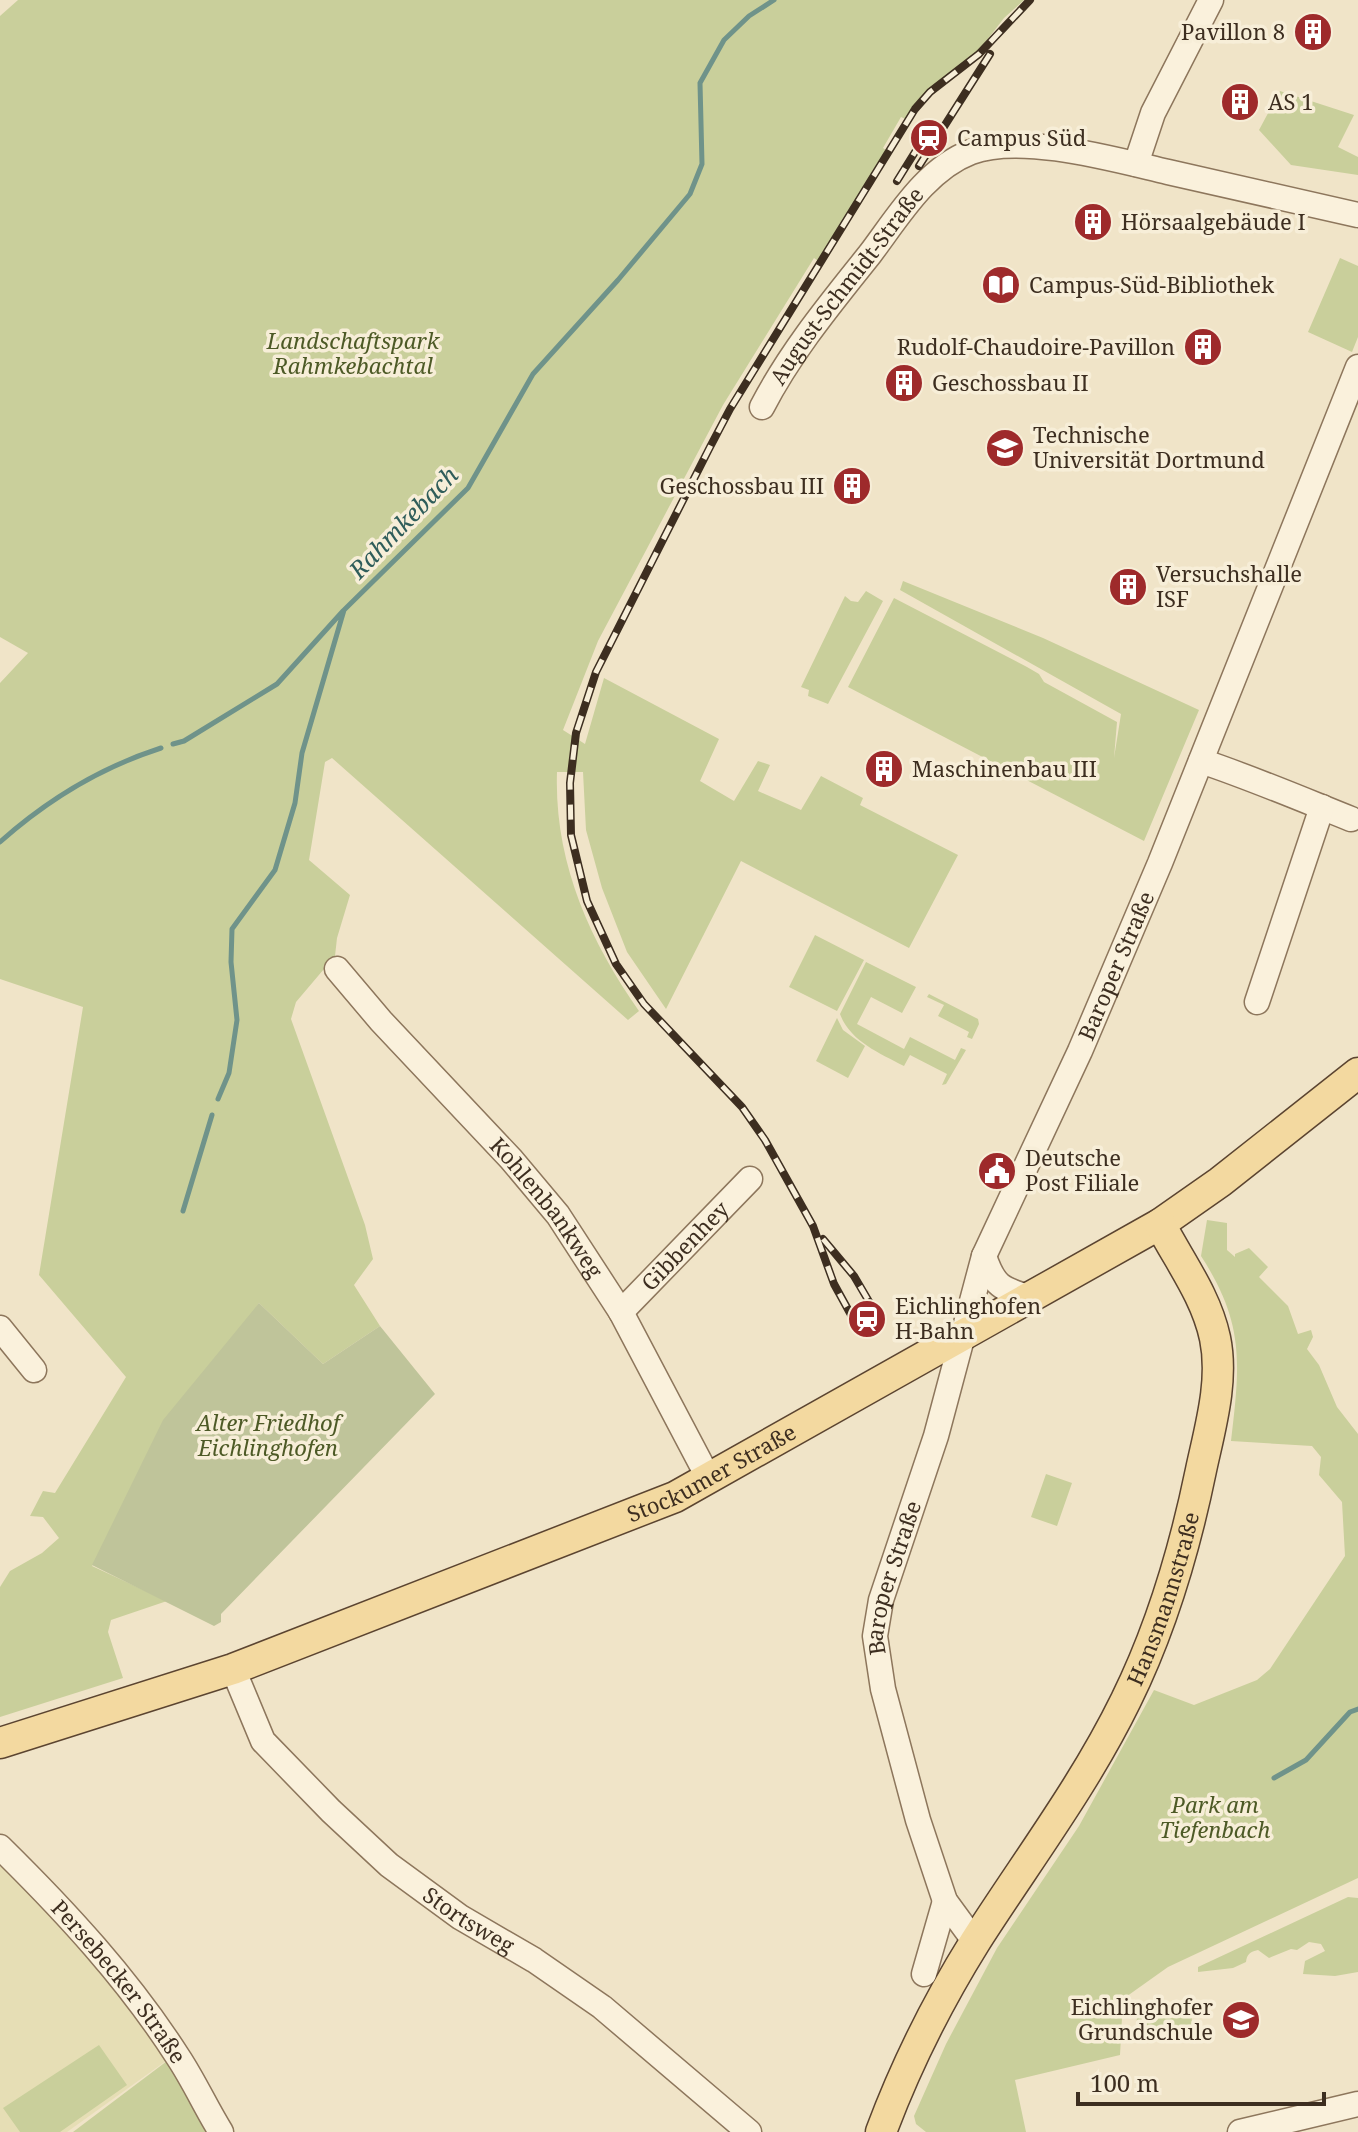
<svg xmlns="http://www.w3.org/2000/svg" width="1358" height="2132" font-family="'Noto Serif',serif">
	<rect width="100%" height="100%" fill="#f0e4c8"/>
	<path fill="#e6deb5" d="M 0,1859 L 68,1927 L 170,2058 L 67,2132 L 0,2132 Z"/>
	<path fill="#c9cf9b" d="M 18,0 L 1024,0 L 1004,18 L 964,70 L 923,101 L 910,121 L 901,117 L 883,148 L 890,153 L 821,263 L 814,258 L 723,405 L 598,641 L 563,730 L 585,744 L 604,678 L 719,739 L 700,781 L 734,801 L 758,761 L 770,765 L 758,791 L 801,810 L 821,776 L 863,798 L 860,805 L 958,855 L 909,948 L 741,861 L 666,1009 L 627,952 L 602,888 L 586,830 L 583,772 L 557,772 C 554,861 589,940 639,1011 L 628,1020 L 332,758 L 325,762 L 309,860 L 350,895 L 337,938 L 335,956 L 296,1002 L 291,1019 L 365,1225 L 373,1259 L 354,1285 L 380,1326 L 323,1364 L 259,1303 L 92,1566 L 167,1601 L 111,1620 L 108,1632 L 123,1678 L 0,1717 L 0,1587 L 10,1571 L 42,1553 L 59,1538 L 43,1517 L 30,1516 L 43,1491 L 55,1493 L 126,1377 L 39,1275 L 83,1007 L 0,979 L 0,683 L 28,653 L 0,637 L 0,16 Z
		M 1280,91 L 1354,115 L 1338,147 L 1358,157 L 1358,175 L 1291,165 L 1259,130 Z
		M 1340,258 L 1358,266 L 1358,337 L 1352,352 L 1308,332 Z
		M 903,581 L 1043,638 L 1199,710 L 1144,841 L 848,687 L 894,598 L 1027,667 L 1039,674 L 1044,682 L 1117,722 L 1114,758 L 1121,714 L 900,590 Z
		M 866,591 L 883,601 L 828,704 L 808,696 L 809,690 L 801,687 L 845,596 L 851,601 L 858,602 Z
		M 815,935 L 864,960 L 837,1011 L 789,987 Z
		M 866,962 L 916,987 L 902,1013 L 871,997 L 857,1024 L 904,1049 L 910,1037 L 955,1060 L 961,1048 L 966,1050 L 946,1084 L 942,1085 L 947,1074 L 910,1055 L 904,1066 C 879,1053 850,1041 840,1014 Z
		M 929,994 L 978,1019 L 979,1024 L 972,1039 L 967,1037 L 969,1032 L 938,1016 L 944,1005 L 927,997 Z
		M 837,1018 L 843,1030 L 865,1046 L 848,1078 L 816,1061 Z
		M 1207,1220 L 1227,1223 L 1227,1250 L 1235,1257 L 1235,1254 L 1249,1248 L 1268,1267 L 1259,1277 L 1288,1306 L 1298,1334 L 1311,1330 L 1313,1337 L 1307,1349 L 1319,1365 L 1337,1407 L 1358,1434 L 1358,1878 L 1168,1967 L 1123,1999 L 1120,2055 L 1015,2080 L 1026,2132 L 926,2132 L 916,2124 L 914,2116 L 946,2044 L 997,1948 L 1079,1826 L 1154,1690 L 1194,1705 L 1257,1680 L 1270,1669 L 1345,1556 L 1342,1502 L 1319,1475 L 1321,1457 L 1312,1446 L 1231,1441 C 1240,1364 1245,1324 1201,1256 Z
		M 1046,1474 L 1072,1483 L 1057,1526 L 1031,1517 Z
		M 1348,1897 L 1358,1898 L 1358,1972 L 1335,1976 L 1303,1974 L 1305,1961 L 1325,1951 L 1321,1944 L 1309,1942 L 1297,1950 L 1291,1949 L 1269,1958 L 1258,1950 C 1250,1952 1247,1954 1246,1962 L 1233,1968 L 1198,1972 L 1198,1967 Z
		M 1137,2014 L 1192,2015 L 1191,2042 L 1136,2040 Z
		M 99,2045 L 127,2085 L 60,2132 L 20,2132 L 3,2108 Z
		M 171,2058 L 212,2132 L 73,2132 Z"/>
	<path fill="#bfc49a" d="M 259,1303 L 323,1364 L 380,1326 L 435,1394 L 221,1614 L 221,1622 L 214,1626 L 92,1565 L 163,1420 Z"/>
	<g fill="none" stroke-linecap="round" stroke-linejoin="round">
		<path stroke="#6f938a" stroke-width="5" d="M 173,744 L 184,741 L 277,684 L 343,611
			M 0,842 C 46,801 102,767 161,748
			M 218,1099 L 229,1073 L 237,1020 L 231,962 L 232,929 L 275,870 L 295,803 L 302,753 L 344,610 L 468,488 L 533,374 L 618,280 L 690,194 L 702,164 L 700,83 L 724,40 L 749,16 L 774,0
			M 183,1211 L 212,1115
			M 1274,1778 L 1306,1760 L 1350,1712 L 1358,1709"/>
		<defs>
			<g id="minor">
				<path d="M 1136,164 L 1153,113 L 1211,0"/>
				<path id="s1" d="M 762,407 C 791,351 831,303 870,254 C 898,217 926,169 971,152 C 1022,133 1116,160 1168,172 C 1232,187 1295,201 1358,215"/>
				<path d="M 1201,761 C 1252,778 1301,799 1351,819"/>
				<path id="s2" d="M 337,969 L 381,1021 L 511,1159 L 558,1215 L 621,1312 L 709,1479"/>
				<path d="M 1257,1002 L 1322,807"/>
				<path d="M 984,1256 C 994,1286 1001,1289 1031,1298"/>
				<path id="s3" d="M 621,1312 L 750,1179"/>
				<path d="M 0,1328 L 34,1370"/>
				<path id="s4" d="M 233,1669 L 263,1741 L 331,1811 L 389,1865 L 460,1917 L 534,1960 L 602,2007 L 749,2132"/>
				<path id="s5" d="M 0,1847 C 66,1912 128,1979 178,2057 C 194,2081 206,2108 221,2132"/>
				<path id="s6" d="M 975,1942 L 945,1901 L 918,1820 L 883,1689 L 875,1636 L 881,1600 L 936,1436 L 984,1256 L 1080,1051 L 1160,863 L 1358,367"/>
				<path d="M 924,1974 L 945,1901"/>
				<path d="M 1240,2132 L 1358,2104"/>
			</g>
			<g id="major">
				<path id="s7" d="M 0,1743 L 233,1669 L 675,1497 L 1160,1224 L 1220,1182 L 1358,1073"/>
				<path id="s8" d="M 881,2132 C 906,2065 937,2003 975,1942 C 1026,1862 1084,1786 1126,1700 C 1161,1629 1185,1548 1201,1470 C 1210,1428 1224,1381 1215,1338 C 1206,1296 1180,1262 1160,1224"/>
			</g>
		</defs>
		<use href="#minor" stroke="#8d765c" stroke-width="27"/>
		<use href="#major" stroke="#5b4430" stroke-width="33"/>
		<use href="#minor" stroke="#faf1dc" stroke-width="24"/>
		<use href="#major" stroke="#f3d9a0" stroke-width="30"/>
		<defs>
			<path id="rail" d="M 919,166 L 990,54
				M 897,181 L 920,144
				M 823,1239 L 854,1276 L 881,1322
				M 861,1333 L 834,1284 L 813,1226 L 765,1140 L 742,1107 L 644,1004 L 616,964 L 587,901 L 571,835 L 570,783 L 576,733 L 596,672 L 710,447 L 730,409 L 915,109 L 930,92 L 979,54 L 1030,0"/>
		</defs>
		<use href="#rail" stroke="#3d2e20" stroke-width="8"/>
		<use href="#rail" stroke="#f7eed8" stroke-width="5" stroke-dasharray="15" stroke-linecap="butt"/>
	</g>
	<defs>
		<symbol id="building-disc" viewBox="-11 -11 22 22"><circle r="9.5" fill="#9e2a2b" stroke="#f7eed8"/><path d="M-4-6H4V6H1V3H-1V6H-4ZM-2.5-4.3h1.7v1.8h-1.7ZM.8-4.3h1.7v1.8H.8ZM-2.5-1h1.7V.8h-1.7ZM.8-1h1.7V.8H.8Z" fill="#fff"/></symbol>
		<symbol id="station-disc" viewBox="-11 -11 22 22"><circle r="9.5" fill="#9e2a2b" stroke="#f7eed8"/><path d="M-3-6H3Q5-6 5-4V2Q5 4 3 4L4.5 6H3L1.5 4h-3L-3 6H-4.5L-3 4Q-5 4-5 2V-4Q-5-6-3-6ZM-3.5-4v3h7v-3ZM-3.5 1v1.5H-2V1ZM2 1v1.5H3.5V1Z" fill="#fff"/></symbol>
		<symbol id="library-disc" viewBox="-11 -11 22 22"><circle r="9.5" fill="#9e2a2b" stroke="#f7eed8"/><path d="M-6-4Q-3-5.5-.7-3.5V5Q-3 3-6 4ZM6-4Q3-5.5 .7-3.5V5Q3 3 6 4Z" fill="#fff"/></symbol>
		<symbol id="university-disc" viewBox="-11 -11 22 22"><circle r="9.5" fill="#9e2a2b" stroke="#f7eed8"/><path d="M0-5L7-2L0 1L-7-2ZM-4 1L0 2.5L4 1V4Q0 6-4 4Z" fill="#fff"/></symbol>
		<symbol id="civic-disc" viewBox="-11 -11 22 22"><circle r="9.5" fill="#9e2a2b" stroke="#f7eed8"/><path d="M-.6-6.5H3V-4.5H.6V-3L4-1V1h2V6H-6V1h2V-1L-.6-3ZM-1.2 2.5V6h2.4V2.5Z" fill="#fff"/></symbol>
		<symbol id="school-disc" viewBox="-11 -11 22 22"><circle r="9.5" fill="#9e2a2b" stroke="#f7eed8"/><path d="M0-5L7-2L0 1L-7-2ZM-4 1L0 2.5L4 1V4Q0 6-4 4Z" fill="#fff"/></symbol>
	</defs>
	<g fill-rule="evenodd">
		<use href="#building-disc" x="1291" y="10" width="44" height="44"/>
		<use href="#building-disc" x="1218" y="80" width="44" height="44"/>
		<use href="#station-disc" x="907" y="116" width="44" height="44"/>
		<use href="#building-disc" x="1071" y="200" width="44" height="44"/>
		<use href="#library-disc" x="979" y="263" width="44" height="44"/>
		<use href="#building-disc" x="1181" y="325" width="44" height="44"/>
		<use href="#building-disc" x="882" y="361" width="44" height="44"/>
		<use href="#university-disc" x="983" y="426" width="44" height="44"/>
		<use href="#building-disc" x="830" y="464" width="44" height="44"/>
		<use href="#building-disc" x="1106" y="565" width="44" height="44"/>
		<use href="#building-disc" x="862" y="747" width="44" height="44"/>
		<use href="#civic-disc" x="975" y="1149" width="44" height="44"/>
		<use href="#station-disc" x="845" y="1297" width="44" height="44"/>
		<use href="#school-disc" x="1219" y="1998" width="44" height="44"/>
	</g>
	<g text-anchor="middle" stroke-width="7" stroke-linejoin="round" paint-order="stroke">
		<g font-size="22" fill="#3d2e20" stroke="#f7eed8" text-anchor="start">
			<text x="1285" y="40" text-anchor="end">Pavillon 8</text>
			<text x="1268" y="110">AS 1</text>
			<text x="957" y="146">Campus Süd</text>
			<text x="1121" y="230">Hörsaalgebäude I</text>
			<text x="1029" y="293">Campus-Süd-Bibliothek</text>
			<text x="1175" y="355" text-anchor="end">Rudolf-Chaudoire-Pavillon</text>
			<text x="932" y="391">Geschossbau II</text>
			<text x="1033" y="443">Technische<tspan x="1033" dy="25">Universität Dortmund</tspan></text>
			<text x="824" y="494" text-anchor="end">Geschossbau III</text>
			<text x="1156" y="582">Versuchshalle<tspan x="1156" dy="25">ISF</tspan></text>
			<text x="912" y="777">Maschinenbau III</text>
			<text x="1025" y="1166">Deutsche<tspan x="1025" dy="25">Post Filiale</tspan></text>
			<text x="895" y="1314">Eichlinghofen<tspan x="895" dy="25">H-Bahn</tspan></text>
			<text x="1213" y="2015" text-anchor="end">Eichlinghofer<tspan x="1213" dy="25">Grundschule</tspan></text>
		</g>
		<g font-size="22" fill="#3d2e20" stroke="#f7eed8">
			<text dy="8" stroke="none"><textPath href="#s1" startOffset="148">August-Schmidt-Straße</textPath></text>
			<text dy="8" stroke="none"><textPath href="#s6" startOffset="1040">Baroper Straße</textPath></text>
			<text dy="8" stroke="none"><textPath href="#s2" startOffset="318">Kohlenbankweg</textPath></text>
			<text dy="8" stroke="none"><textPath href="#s3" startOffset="92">Gibbenhey</textPath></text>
			<text dy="8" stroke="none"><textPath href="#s7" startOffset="762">Stockumer Straße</textPath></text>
			<text dy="8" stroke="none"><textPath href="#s6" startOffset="386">Baroper Straße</textPath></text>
			<text dy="8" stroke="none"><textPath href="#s8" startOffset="606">Hansmannstraße</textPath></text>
			<text dy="8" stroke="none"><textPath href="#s4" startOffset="352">Stortsweg</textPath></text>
			<text dy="8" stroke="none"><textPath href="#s5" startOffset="180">Persebecker Straße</textPath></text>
		</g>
		<g font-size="22" font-style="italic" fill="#4d5a26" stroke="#f7eed8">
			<text x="353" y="349">Landschaftspark<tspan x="353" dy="25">Rahmkebachtal</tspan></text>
			<text x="268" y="1431">Alter Friedhof<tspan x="268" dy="25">Eichlinghofen</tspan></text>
			<text x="1215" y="1813">Park am<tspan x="1215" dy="25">Tiefenbach</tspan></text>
		</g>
		<g font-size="24" font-style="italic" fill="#2f5d5a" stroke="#f7eed8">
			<text transform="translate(404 523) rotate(-46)" y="8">Rahmkebach</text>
		</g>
	</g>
	<path d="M1078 2092v12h246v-12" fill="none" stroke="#3d2e20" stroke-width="4"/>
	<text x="1090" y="2092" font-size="24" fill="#3d2e20" stroke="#f7eed8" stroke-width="6" paint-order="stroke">100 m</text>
</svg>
